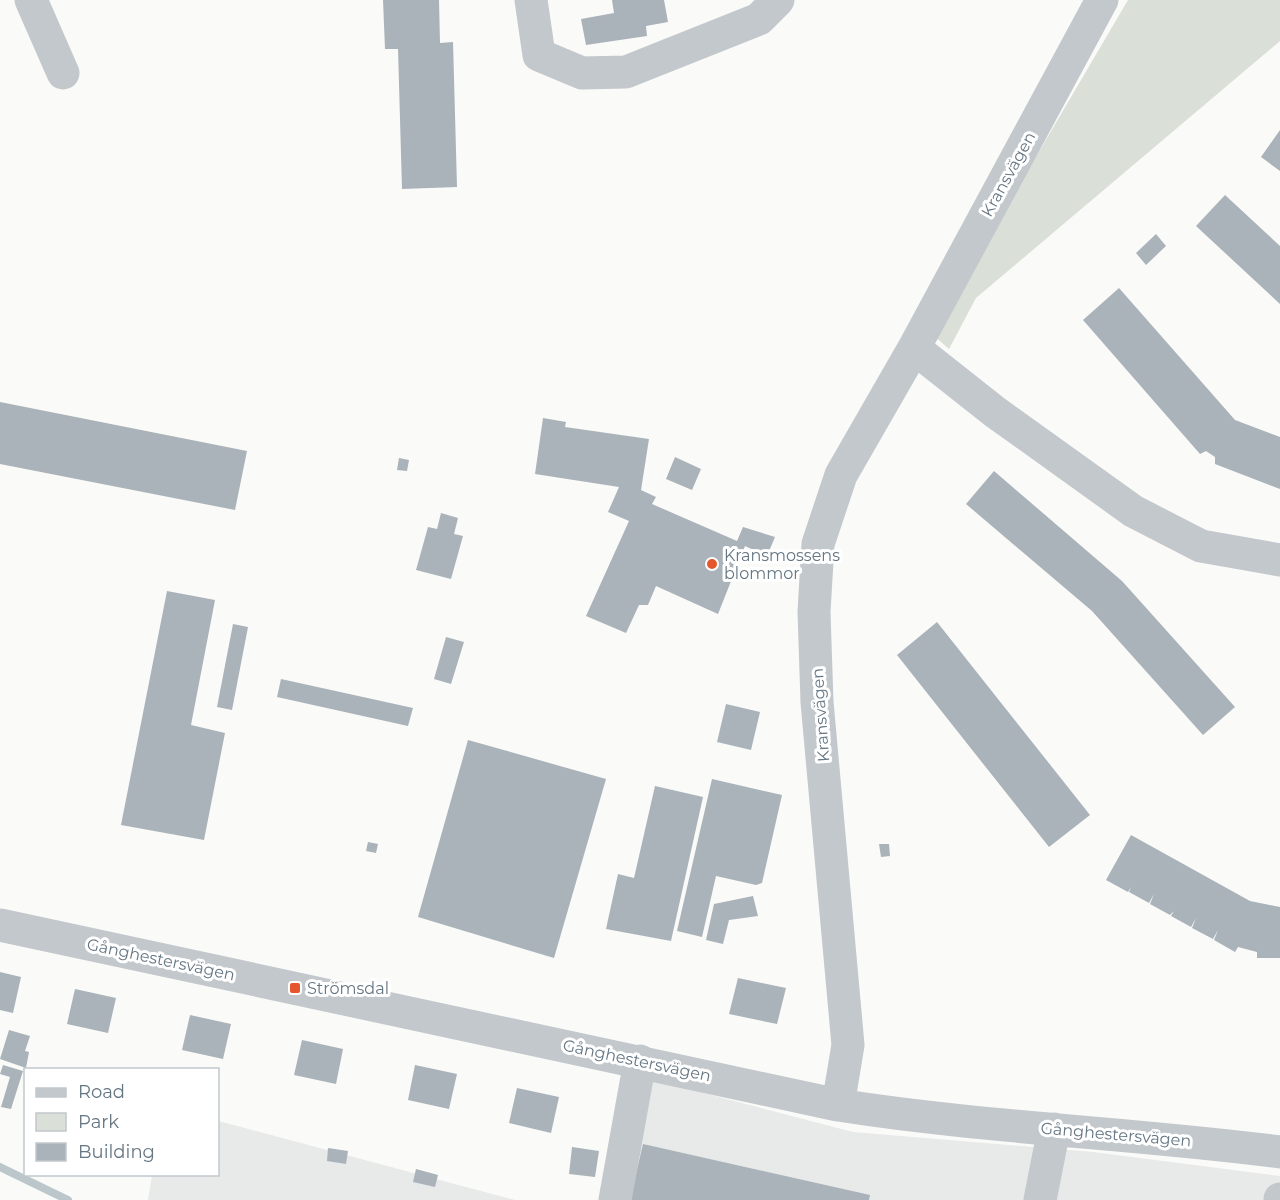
<svg xmlns="http://www.w3.org/2000/svg" width="1280" height="1200" font-family="Montserrat,sans-serif">
	<rect width="100%" height="100%" fill="#fafaf8"/>
	<path fill="#e8e9e9" d="M 635,1075 L 853,1132 L 1093,1152 L 1280,1176 L 1280,1200 L 616,1200 Z
		M 218,1121 L 515,1200 L 148,1200 L 152,1175 L 218,1174 Z"/>
	<path fill="#dadfd7" d="M 1128,0 L 1280,0 L 1280,41 L 976,298 L 949,349 L 932,334 Z"/>
	<g fill="none" stroke-linecap="round" stroke-linejoin="round">
		<path stroke="#bbc7cb" stroke-width="8" d="M 0,1167 L 68,1200"/>
	</g>
	<path fill="#aab3b9" d="M 383,0 L 439,0 L 440,43 L 453,42 L 457,187 L 402,189 L 398,49 L 385,49 Z
		M 612,0 L 664,0 L 668,22 L 646,26 L 647,36 L 586,45 L 581,19 L 614,13 Z
		M 1280,130 L 1280,171 L 1261,157 Z
		M 1225,195 L 1280,246 L 1280,304 L 1196,226 Z
		M 1156,234 L 1166,246 L 1146,265 L 1136,253 Z
		M 1119,288 L 1235,420 L 1280,437 L 1280,489 L 1215,464 L 1215,457 L 1206,451 L 1200,454 L 1083,320 Z
		M 0,402 L 247,451 L 235,510 L 0,464 Z
		M 543,418 L 566,422 L 565,427 L 649,439 L 641,490 L 656,497 L 652,504 L 737,541 L 743,527 L 775,537 L 767,556 L 745,546 L 718,614 L 656,586 L 648,605 L 639,605 L 626,633 L 586,616 L 629,521 L 608,512 L 619,487 L 535,474 Z
		M 675,457 L 701,469 L 692,490 L 666,479 Z
		M 399,458 L 409,460 L 407,471 L 397,470 Z
		M 994,471 L 1122,581 L 1235,707 L 1203,735 L 1092,611 L 966,504 Z
		M 441,513 L 458,518 L 454,534 L 463,536 L 451,579 L 416,570 L 428,527 L 437,529 Z
		M 167,591 L 215,600 L 191,725 L 225,733 L 204,840 L 121,825 Z
		M 937,622 L 1090,815 L 1049,847 L 897,655 Z
		M 233,624 L 248,627 L 232,710 L 217,707 Z
		M 446,637 L 464,642 L 451,684 L 434,679 Z
		M 281,679 L 413,708 L 408,726 L 277,697 Z
		M 726,704 L 760,712 L 751,750 L 717,742 Z
		M 468,740 L 606,779 L 554,958 L 418,917 Z
		M 712,779 L 782,795 L 762,883 L 756,885 L 716,876 L 702,937 L 677,931 Z
		M 655,786 L 703,797 L 671,941 L 606,929 L 618,874 L 634,878 Z
		M 1131,835 L 1250,901 L 1280,907 L 1280,958 L 1257,958 L 1257,952 L 1238,947 L 1235,952 L 1214,940 L 1218,930 L 1213,939 L 1192,928 L 1196,918 L 1191,927 L 1171,916 L 1174,911 L 1170,915 L 1150,904 L 1154,894 L 1149,903 L 1129,892 L 1131,887 L 1128,892 L 1106,880 Z
		M 368,842 L 378,844 L 376,853 L 366,851 Z
		M 879,844 L 889,844 L 890,856 L 881,857 Z
		M 753,896 L 758,916 L 729,920 L 723,944 L 706,940 L 714,904 Z
		M 0,972 L 21,977 L 13,1013 L 0,1010 Z
		M 738,978 L 786,988 L 777,1024 L 729,1014 Z
		M 75,989 L 116,998 L 108,1033 L 67,1024 Z
		M 190,1015 L 231,1024 L 223,1059 L 182,1050 Z
		M 9,1030 L 30,1036 L 25,1051 L 29,1052 L 26,1068 L 0,1059 Z
		M 302,1040 L 343,1049 L 336,1084 L 294,1075 Z
		M 3,1065 L 23,1071 L 11,1109 L 1,1107 L 10,1077 L 0,1074 Z
		M 415,1065 L 457,1074 L 449,1109 L 408,1100 Z
		M 517,1088 L 559,1097 L 551,1133 L 509,1123 Z
		M 643,1144 L 870,1195 L 869,1200 L 630,1200 Z
		M 572,1147 L 599,1151 L 595,1177 L 569,1174 Z
		M 328,1148 L 348,1151 L 346,1164 L 327,1161 Z
		M 416,1169 L 438,1175 L 435,1187 L 413,1182 Z"/>
	<g fill="none" stroke-linecap="round" stroke-linejoin="round">
		<path stroke="#c3c8cc" stroke-width="33" d="M 31,0 L 63,73
			M 531,0 L 539,55 L 582,73 L 626,72 L 759,19 L 778,0
			M 914,348 L 995,412 L 1133,511 L 1201,546 L 1280,560
			M 0,925 L 838,1105 C 985,1128 1133,1133 1280,1152
			M 838,1105 L 848,1045 L 817,702 L 814,612 L 818,544 L 841,475 L 914,348 L 1102,0
			M 615,1200 L 640,1061
			M 1040,1200 L 1054,1129
			M 1280,1200 L 1280,1199"/>
	</g>
	<g fill="#e4572e" stroke="#fff" stroke-width="2">
		<circle cx="712" cy="564" r="6"/>
		<rect x="289" y="982" width="12" height="12" rx="3"/>
	</g>
	<g text-anchor="middle" stroke-width="6" stroke-linejoin="round" paint-order="stroke">
		<g font-size="16" fill="#657683" stroke="#fff">
			<text transform="translate(1008 174) rotate(-61)" y="6">Kransvägen</text>
			<text transform="translate(820 715) rotate(-94)" y="6">Kransvägen</text>
			<text transform="translate(161 959) rotate(12)" y="6">Gånghestersvägen</text>
			<text transform="translate(637 1060) rotate(12)" y="6">Gånghestersvägen</text>
			<text transform="translate(1116 1134) rotate(5)" y="6">Gånghestersvägen</text>
		</g>
		<g font-size="16" fill="#657683" stroke="#fff" text-anchor="start">
			<text x="724" y="561">Kransmossens<tspan x="724" dy="18">blommor</tspan></text>
			<text x="307" y="994">Strömsdal</text>
		</g>
	</g>
	<rect x="24" y="1068" width="195" height="108" fill="#ffffff" stroke="#c1c8cd" stroke-width="1.5"/>
	<rect x="36" y="1088" width="30" height="9" fill="#c3c8cc" stroke="#c1c8cd" stroke-width="1.5"/>
	<text x="78" y="1098" font-size="18" fill="#657683">Road</text>
	<rect x="36" y="1113" width="30" height="18" fill="#dadfd7" stroke="#c1c8cd" stroke-width="1.5"/>
	<text x="78" y="1128" font-size="18" fill="#657683">Park</text>
	<rect x="36" y="1143" width="30" height="18" fill="#aab3b9" stroke="#c1c8cd" stroke-width="1.5"/>
	<text x="78" y="1158" font-size="18" fill="#657683">Building</text>
</svg>
